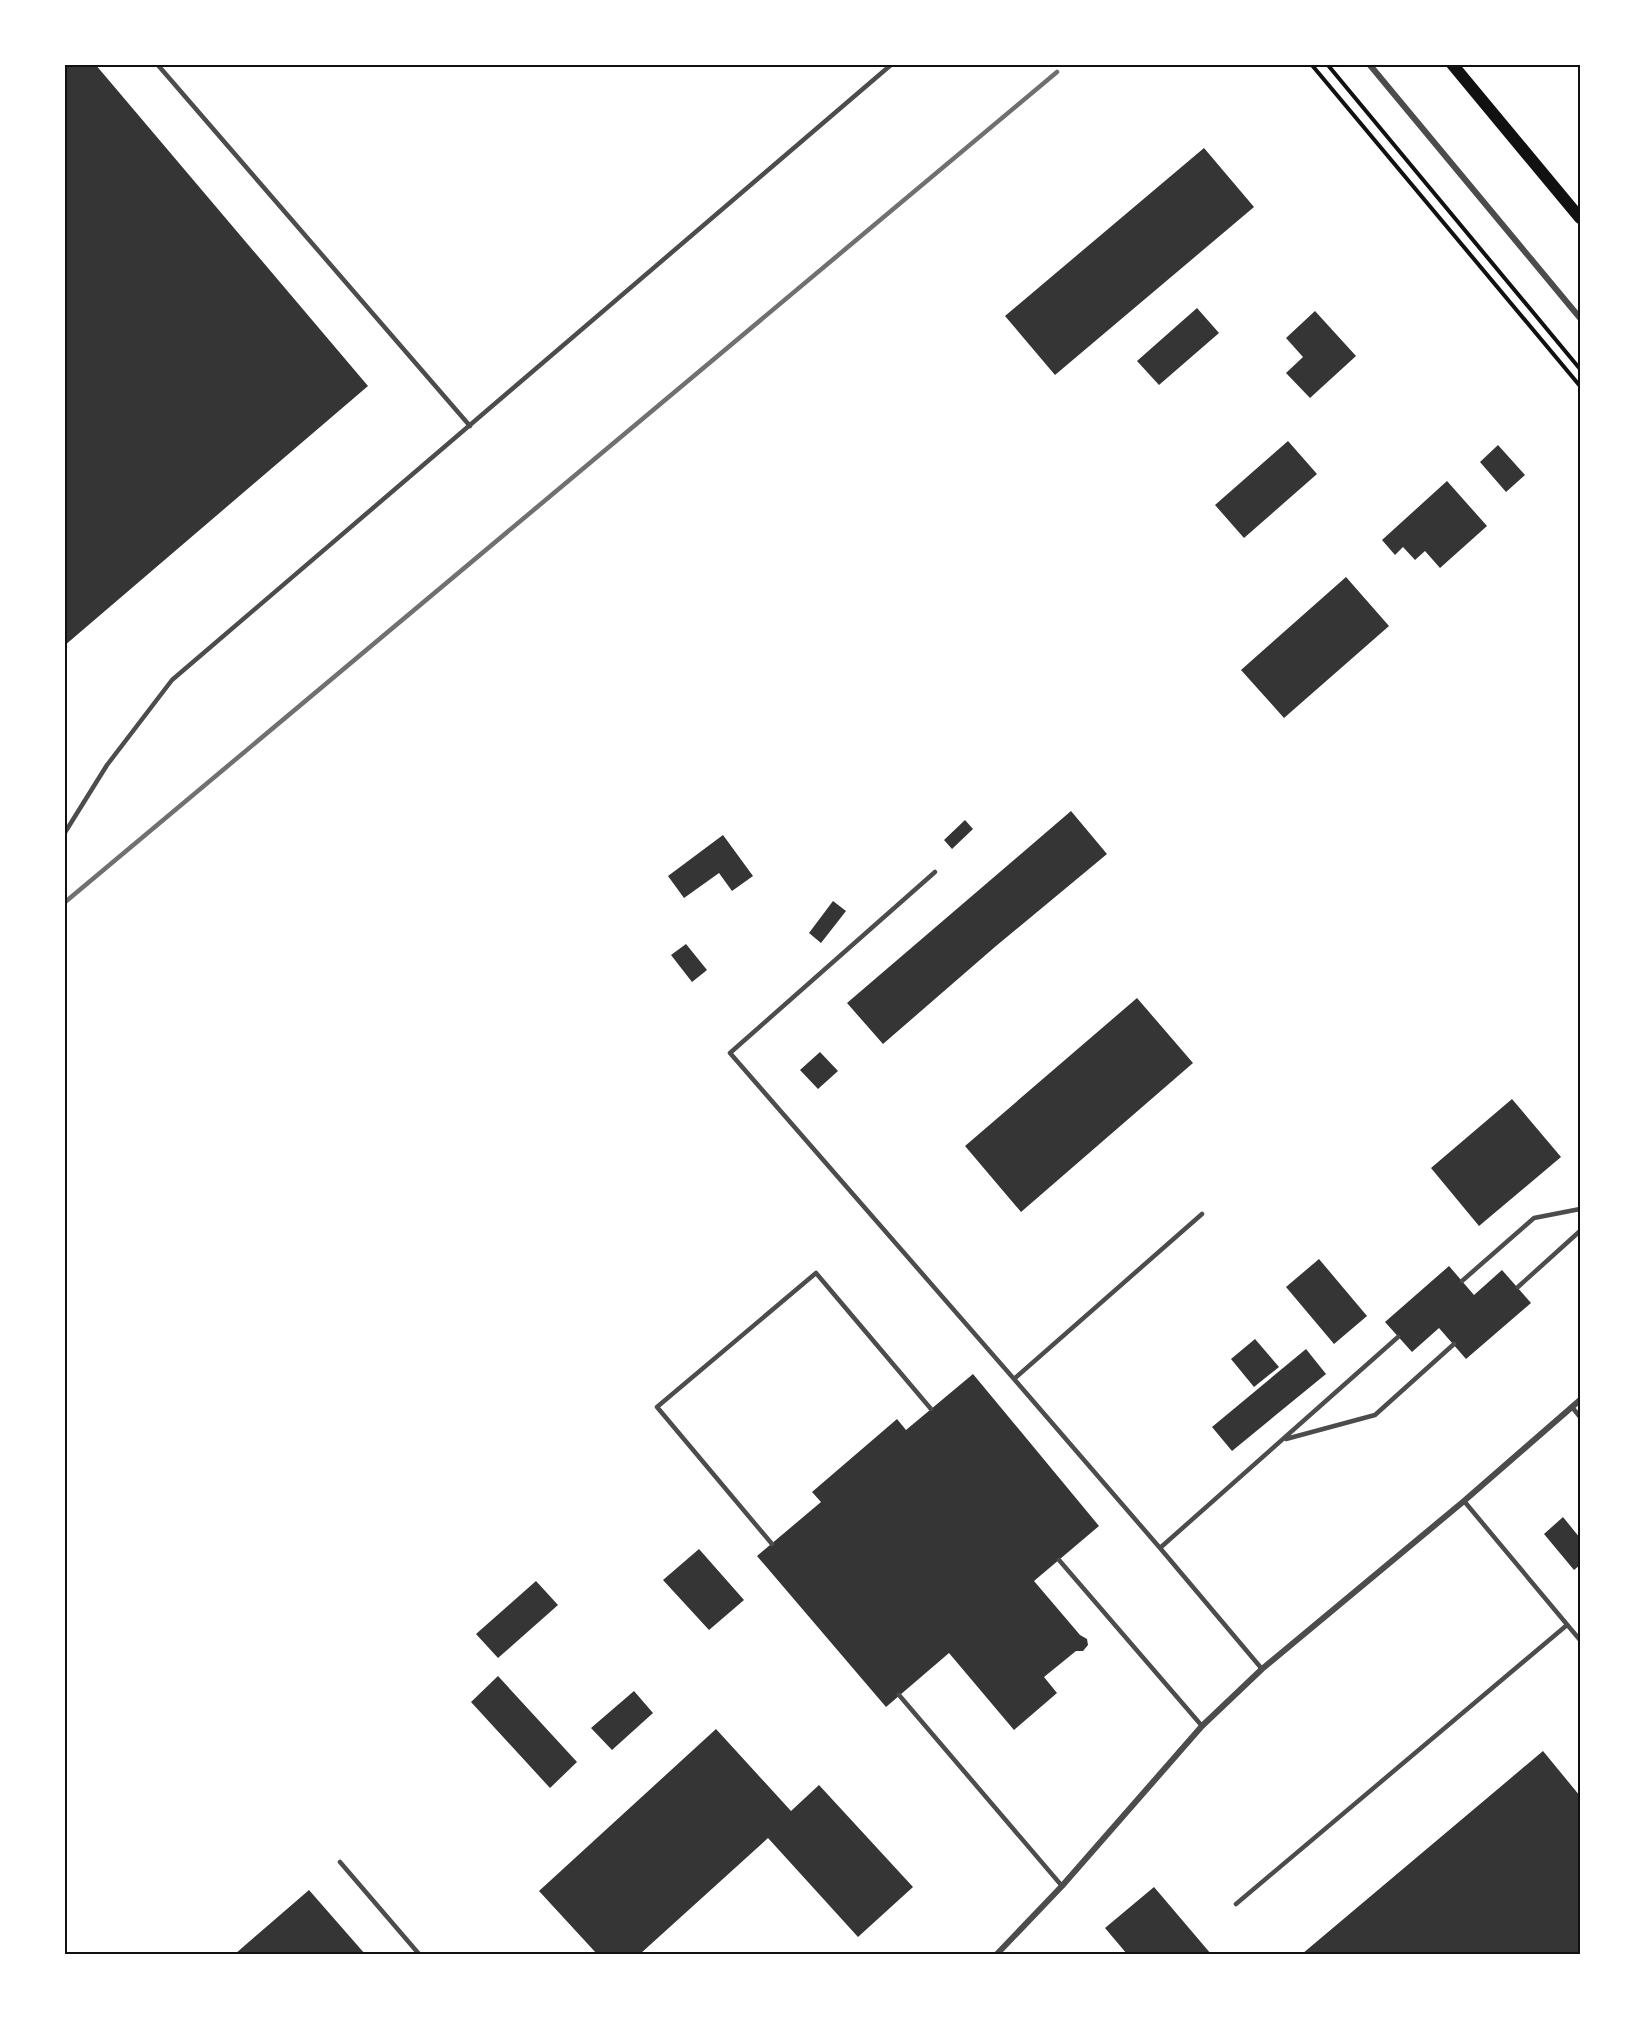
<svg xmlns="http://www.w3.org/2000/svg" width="1645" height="2019" font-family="Signika,sans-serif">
	<rect width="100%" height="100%" fill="#fff"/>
	<path fill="#353535" d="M 64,64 L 95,64 L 368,386 L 64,646 Z
		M 1204,148 L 1254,207 L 1055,375 L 1005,316 Z
		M 1197,308 L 1219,333 L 1159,385 L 1137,361 Z
		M 1315,311 L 1356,356 L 1310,398 L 1286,373 L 1303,357 L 1286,338 Z
		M 1288,441 L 1317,474 L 1244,538 L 1215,505 Z
		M 1498,445 L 1525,475 L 1506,492 L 1480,462 Z
		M 1447,481 L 1487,526 L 1440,568 L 1425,551 L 1415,560 L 1403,547 L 1395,555 L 1382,540 Z
		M 1346,577 L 1389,626 L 1284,718 L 1241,670 Z
		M 1071,811 L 1107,854 L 996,946 L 883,1044 L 847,1003 Z
		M 965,820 L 973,829 L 952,849 L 944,840 Z
		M 723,835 L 753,876 L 732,891 L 719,873 L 684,898 L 668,876 Z
		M 833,901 L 846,911 L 821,943 L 809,933 Z
		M 686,944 L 707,970 L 692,982 L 671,955 Z
		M 1137,998 L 1193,1063 L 1021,1212 L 965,1146 Z
		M 820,1052 L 838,1071 L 818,1089 L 800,1070 Z
		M 1512,1099 L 1561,1157 L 1479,1226 L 1431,1168 Z
		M 1319,1259 L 1367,1316 L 1334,1344 L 1286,1287 Z
		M 1449,1266 L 1474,1295 L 1502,1270 L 1531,1303 L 1466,1359 L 1439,1328 L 1412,1352 L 1385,1322 Z
		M 1255,1339 L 1279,1367 L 1254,1387 L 1231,1359 Z
		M 1306,1349 L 1326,1374 L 1232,1451 L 1212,1427 Z
		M 973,1374 L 1099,1526 L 1034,1581 L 1080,1635 L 1087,1639 L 1088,1645 L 1083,1651 L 1076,1651 L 1044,1677 L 1057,1693 L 1014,1730 L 949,1653 L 886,1707 L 757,1556 L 821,1502 L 812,1492 L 897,1419 L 906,1430 Z
		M 1563,1517 L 1580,1538 L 1580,1565 L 1574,1570 L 1544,1534 Z
		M 699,1549 L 744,1600 L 709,1630 L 663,1580 Z
		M 536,1581 L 558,1605 L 498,1658 L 476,1634 Z
		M 498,1676 L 577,1762 L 550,1788 L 471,1702 Z
		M 634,1691 L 653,1713 L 612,1750 L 591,1728 Z
		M 716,1729 L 791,1811 L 819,1785 L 913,1887 L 858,1937 L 768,1838 L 640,1954 L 597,1954 L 539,1891 Z
		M 1543,1751 L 1580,1796 L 1580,1954 L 1302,1954 Z
		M 1154,1887 L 1211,1954 L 1127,1954 L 1105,1928 Z
		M 309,1890 L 365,1954 L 235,1954 Z"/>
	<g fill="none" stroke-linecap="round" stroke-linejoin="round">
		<path stroke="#111" stroke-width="4" d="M 1311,64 L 1580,386
			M 1327,64 L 1580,369"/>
		<path stroke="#4c4c4c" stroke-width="4.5" d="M 157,64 L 470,426
			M 64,834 L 107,765 L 172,680 L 892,64
			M 935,872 L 730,1053 L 1014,1379 L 1202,1214
			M 1462,1281 L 1534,1218 L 1580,1209
			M 1518,1287 L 1580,1231
			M 1014,1379 L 1160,1548 L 1398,1337
			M 1572,1407 L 1580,1417
			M 1286,1439 L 1375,1415 L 1454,1344
			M 1464,1501 L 1580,1640
			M 772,1544 L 657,1407 L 816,1273 L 931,1409
			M 1160,1548 L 1262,1669
			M 1059,1560 L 1202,1726
			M 899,1695 L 1062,1886
			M 340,1862 L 419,1954
			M 1236,1904 L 1567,1625"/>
		<path stroke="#4c4c4c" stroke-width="6" d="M 1369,64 L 1580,318
			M 997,1954 L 1062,1886 L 1202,1726 L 1262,1669 L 1464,1501 L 1580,1400"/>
		<path stroke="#111" stroke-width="12" d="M 1452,64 L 1580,218"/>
		<path stroke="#707070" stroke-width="4.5" d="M 64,903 L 1057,72"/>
	</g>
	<rect width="1645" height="2019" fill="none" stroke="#ffffff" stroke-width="132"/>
	<rect x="66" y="66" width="1513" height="1887" fill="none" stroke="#111" stroke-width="2"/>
</svg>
